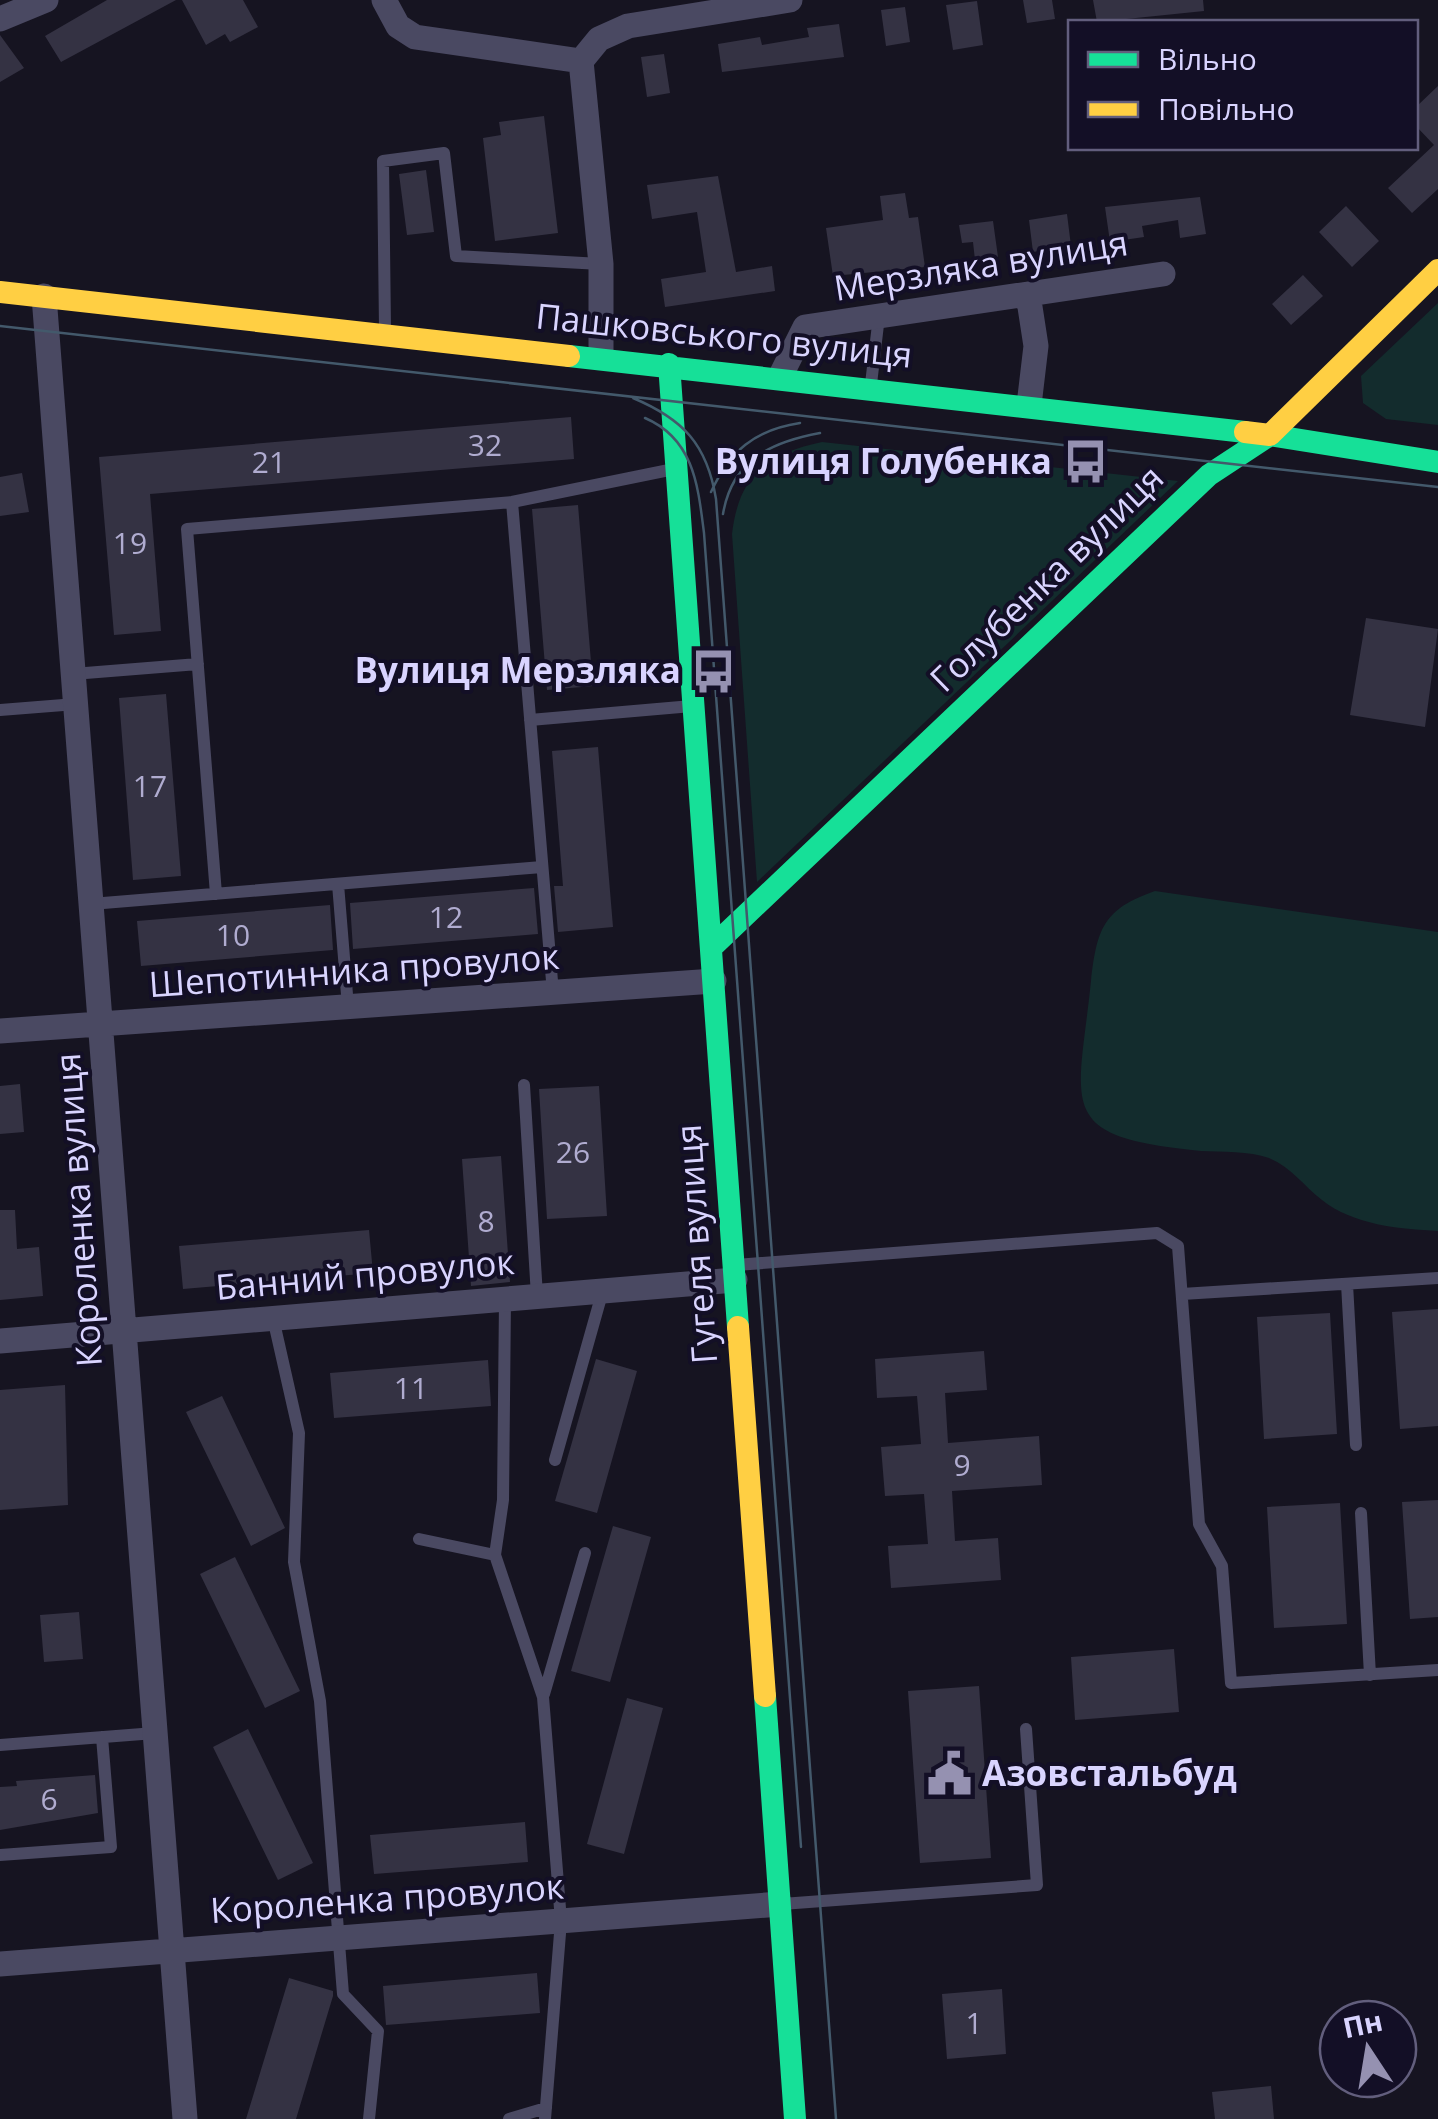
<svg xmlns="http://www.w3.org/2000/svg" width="1438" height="2119" font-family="'Open Sans',sans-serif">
	<rect width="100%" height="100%" fill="#161421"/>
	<path fill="#132c2d" d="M 1438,303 L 1438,425 L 1386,419 L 1363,403 L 1361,376 Z
		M 822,442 L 1178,481 L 757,882 L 732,534 C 739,475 766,454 822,442 Z
		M 1155,891 L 1438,932 L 1438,1231 C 1400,1229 1353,1225 1322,1200 C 1303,1185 1291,1167 1269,1158 C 1249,1151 1222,1152 1201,1151 C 1053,1137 1078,1108 1091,981 C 1097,929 1103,909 1155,891 Z"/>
	<path fill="#343243" d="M 107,0 L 176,0 L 61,62 L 45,36 Z
		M 182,0 L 243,0 L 258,27 L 230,42 L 225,34 L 206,45 Z
		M 1023,0 L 1052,0 L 1055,19 L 1027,23 Z
		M 1093,0 L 1203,0 L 1204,11 L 1097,22 Z
		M 977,1 L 983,45 L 953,50 L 946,5 Z
		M 905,7 L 910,42 L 886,46 L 881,10 Z
		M 839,24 L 844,57 L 722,72 L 718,44 L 760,37 L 762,45 L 809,37 L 807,28 Z
		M 0,35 L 24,68 L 0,82 Z
		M 664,54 L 670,93 L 647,97 L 641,57 Z
		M 1438,86 L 1438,189 L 1412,213 L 1388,188 L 1434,145 L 1416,126 L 1416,107 Z
		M 544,116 L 558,233 L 495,241 L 483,138 L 501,135 L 499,122 Z
		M 426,170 L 434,232 L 407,235 L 399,174 Z
		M 718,176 L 736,272 L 772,266 L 775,291 L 665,307 L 661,279 L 706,272 L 697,212 L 652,219 L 647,185 Z
		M 905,193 L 909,218 L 918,217 L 925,267 L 833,276 L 826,228 L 883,220 L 880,196 Z
		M 1200,197 L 1206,234 L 1180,238 L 1178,220 L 1142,226 L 1144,237 L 1110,242 L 1105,207 Z
		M 1346,206 L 1379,241 L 1352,267 L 1319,232 Z
		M 1067,214 L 1071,246 L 1033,252 L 1029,220 Z
		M 993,221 L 998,257 L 975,260 L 973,242 L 962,243 L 959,225 Z
		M 1303,275 L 1323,296 L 1291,325 L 1272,304 Z
		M 571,417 L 574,459 L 150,494 L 161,631 L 114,635 L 99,457 Z
		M 22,473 L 29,512 L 0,516 L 0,477 Z
		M 578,505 L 593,686 L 547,690 L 532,509 Z
		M 1366,618 L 1438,629 L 1425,727 L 1350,715 Z
		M 166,694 L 181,876 L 133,880 L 119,698 Z
		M 598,747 L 613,927 L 558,932 L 554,886 L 563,886 L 552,751 Z
		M 534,888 L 538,934 L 353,949 L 350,903 Z
		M 330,905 L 333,950 L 141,966 L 137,921 Z
		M 20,1084 L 24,1132 L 0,1134 L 0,1086 Z
		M 599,1086 L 607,1216 L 547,1219 L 539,1089 Z
		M 501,1156 L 510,1282 L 471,1286 L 462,1159 Z
		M 0,1210 L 15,1210 L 17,1249 L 39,1247 L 43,1296 L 0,1300 Z
		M 369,1230 L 373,1273 L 183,1289 L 179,1246 Z
		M 1438,1309 L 1438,1426 L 1400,1429 L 1392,1312 Z
		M 1330,1313 L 1337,1434 L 1264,1439 L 1257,1317 Z
		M 984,1351 L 987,1390 L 945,1393 L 948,1443 L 1039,1436 L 1042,1485 L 952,1491 L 955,1541 L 998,1538 L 1001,1580 L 891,1588 L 888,1546 L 928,1544 L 924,1494 L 885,1496 L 881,1447 L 921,1444 L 917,1396 L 877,1398 L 875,1359 Z
		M 596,1359 L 637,1371 L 597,1513 L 555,1501 Z
		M 488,1360 L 491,1406 L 334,1418 L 330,1373 Z
		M 65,1385 L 68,1505 L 0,1510 L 0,1390 Z
		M 222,1396 L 285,1528 L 251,1546 L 186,1412 Z
		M 1438,1500 L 1438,1617 L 1410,1619 L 1402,1502 Z
		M 1340,1503 L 1347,1624 L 1274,1628 L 1267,1507 Z
		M 613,1526 L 651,1537 L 610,1682 L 571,1671 Z
		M 235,1557 L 300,1691 L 265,1708 L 200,1574 Z
		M 79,1612 L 83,1659 L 44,1662 L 40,1615 Z
		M 1174,1649 L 1179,1712 L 1075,1720 L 1071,1657 Z
		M 979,1686 L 991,1858 L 920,1863 L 908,1691 Z
		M 627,1698 L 663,1708 L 624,1854 L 587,1844 Z
		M 248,1729 L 313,1863 L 278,1880 L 213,1747 Z
		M 95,1775 L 98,1813 L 0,1830 L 0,1787 L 17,1786 L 16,1781 Z
		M 525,1822 L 528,1862 L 374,1874 L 370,1835 Z
		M 537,1973 L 540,2013 L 386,2025 L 383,1986 Z
		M 289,1978 L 333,1991 L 333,1996 L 296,2119 L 246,2119 Z
		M 1002,1989 L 1006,2054 L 947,2059 L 942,1994 Z
		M 1271,2086 L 1274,2119 L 1215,2119 L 1212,2092 Z"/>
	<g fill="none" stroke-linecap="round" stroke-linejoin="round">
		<path stroke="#4a4962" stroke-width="12" d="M 385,329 L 383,161 L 444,153 L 456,256 L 601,264
			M 871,384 L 879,316
			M 512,502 L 553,993
			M 73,674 L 198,664
			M 0,710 L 76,704
			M 530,720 L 692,706
			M 338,884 L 348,1007
			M 216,894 L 187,529 L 512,502 L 674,469
			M 91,904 L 542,867
			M 524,1085 L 537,1296
			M 736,1265 L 1157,1233 L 1178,1246 L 1199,1524 L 1222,1566 L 1231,1683 L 1438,1670
			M 1347,1284 L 1356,1445
			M 1182,1294 L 1438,1278
			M 505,1299 L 503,1500 L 495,1555 L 543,1697 L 561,1921 L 545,2119
			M 273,1318 L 299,1433 L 294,1562 L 320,1701 L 343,1994 L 378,2031 L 369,2119
			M 555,1460 L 603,1290
			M 1361,1513 L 1370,1675
			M 419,1539 L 495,1555
			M 544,1694 L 585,1553
			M 0,1745 L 155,1733
			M 0,1855 L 111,1847 L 102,1737
			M 782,1904 L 1037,1885 L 1026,1729
			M 509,2119 L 546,2108"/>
		<path stroke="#4a4962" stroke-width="25" d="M 384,0 L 398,26 L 415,37 L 581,61
			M 0,19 L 46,0
			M 581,61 L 601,264 L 601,357
			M 581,61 L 599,39 L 628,26 L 790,0
			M 1028,294 L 1036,346 L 1029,405
			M 44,296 L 185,2119
			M 780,377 L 805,327 L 1163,274
			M 0,1031 L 714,981
			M 0,1341 L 735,1280
			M 0,1964 L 780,1904"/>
		<path stroke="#16e098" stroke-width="22" d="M 569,356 L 1245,432
			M 669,364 L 738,1327
			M 711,948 L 1209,475 L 1270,435 L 1438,462
			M 765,1696 L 795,2119"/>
		<path stroke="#ffcf43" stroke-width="22" d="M 0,292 L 569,356
			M 1245,432 L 1270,435 L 1438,270
			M 738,1327 L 765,1696"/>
		<path stroke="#43596b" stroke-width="2.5" d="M 0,326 L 1438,487
			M 633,398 C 683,419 707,444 716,499 L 836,2119
			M 645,418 C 694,439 698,486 704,533 L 801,1847
			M 711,492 C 730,451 754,430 800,423
			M 723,514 C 732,460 771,442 820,433"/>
	</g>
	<defs>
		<symbol id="bus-bare" viewBox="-9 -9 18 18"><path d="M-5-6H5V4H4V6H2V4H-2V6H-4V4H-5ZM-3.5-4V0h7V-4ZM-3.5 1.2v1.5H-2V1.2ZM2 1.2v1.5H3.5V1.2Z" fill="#9591b1" stroke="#130f26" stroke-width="2.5" paint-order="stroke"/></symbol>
		<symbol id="civic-bare" viewBox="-9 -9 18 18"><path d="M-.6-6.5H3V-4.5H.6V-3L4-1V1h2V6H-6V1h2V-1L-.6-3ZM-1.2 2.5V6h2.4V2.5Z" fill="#9591b1" stroke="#130f26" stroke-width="2.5" paint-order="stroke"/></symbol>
	</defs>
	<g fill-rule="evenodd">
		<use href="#bus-bare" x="1054" y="430" width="63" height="63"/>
		<use href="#bus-bare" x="682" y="640" width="63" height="63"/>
		<use href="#civic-bare" x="918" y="1742" width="63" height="63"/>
	</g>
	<g text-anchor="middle" stroke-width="8" stroke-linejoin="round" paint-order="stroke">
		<g font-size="30" fill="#b0acd0">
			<text x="485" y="456">32</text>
			<text x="269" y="473">21</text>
			<text x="130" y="554">19</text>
			<text x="150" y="797">17</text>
			<text x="446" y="928">12</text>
			<text x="233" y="946">10</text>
			<text x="573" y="1163">26</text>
			<text x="486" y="1232">8</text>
			<text x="411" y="1399">11</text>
			<text x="962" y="1476">9</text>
			<text x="49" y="1810">6</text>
			<text x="974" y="2034">1</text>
		</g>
		<g font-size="35" fill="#d9d4ff" stroke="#130f26">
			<text transform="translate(981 266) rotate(-9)" y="12">Мерзляка вулиця</text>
			<text transform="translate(724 336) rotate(6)" y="12">Пашковського вулиця</text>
			<text transform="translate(1047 579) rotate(-44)" y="12">Голубенка вулиця</text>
			<text transform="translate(354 971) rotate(-4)" y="12">Шепотинника провулок</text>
			<text transform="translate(79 1210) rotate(-94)" y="12">Короленка вулиця</text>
			<text transform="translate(697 1244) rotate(-94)" y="12">Гугеля вулиця</text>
			<text transform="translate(365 1275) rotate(-5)" y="12">Банний провулок</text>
			<text transform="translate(387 1899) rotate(-4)" y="12">Короленка провулок</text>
		</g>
		<g font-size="35" font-weight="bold" fill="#d9d4ff" stroke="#130f26" text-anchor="end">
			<text x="1052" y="474">Вулиця Голубенка</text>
			<text x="681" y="683">Вулиця Мерзляка</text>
			<text x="982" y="1786" text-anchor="start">Азовстальбуд</text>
		</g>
	</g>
	<rect x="1068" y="20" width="350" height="130" fill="#130f26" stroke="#625e7d" stroke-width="2.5"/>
	<rect x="1088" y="52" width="50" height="15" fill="#16e098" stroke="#625e7d" stroke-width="2.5"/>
	<text x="1158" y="70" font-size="30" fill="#d9d4ff">Вільно</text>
	<rect x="1088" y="102" width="50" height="15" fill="#ffcf43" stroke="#625e7d" stroke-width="2.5"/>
	<text x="1158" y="120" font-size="30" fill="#d9d4ff">Повільно</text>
	<g transform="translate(1368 2049) rotate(348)"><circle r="48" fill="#130f26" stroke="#625e7d" stroke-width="2.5"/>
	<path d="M0-8L18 38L0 25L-18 38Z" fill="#9591b1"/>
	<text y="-15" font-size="28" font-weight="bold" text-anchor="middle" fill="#d9d4ff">Пн</text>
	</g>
</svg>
